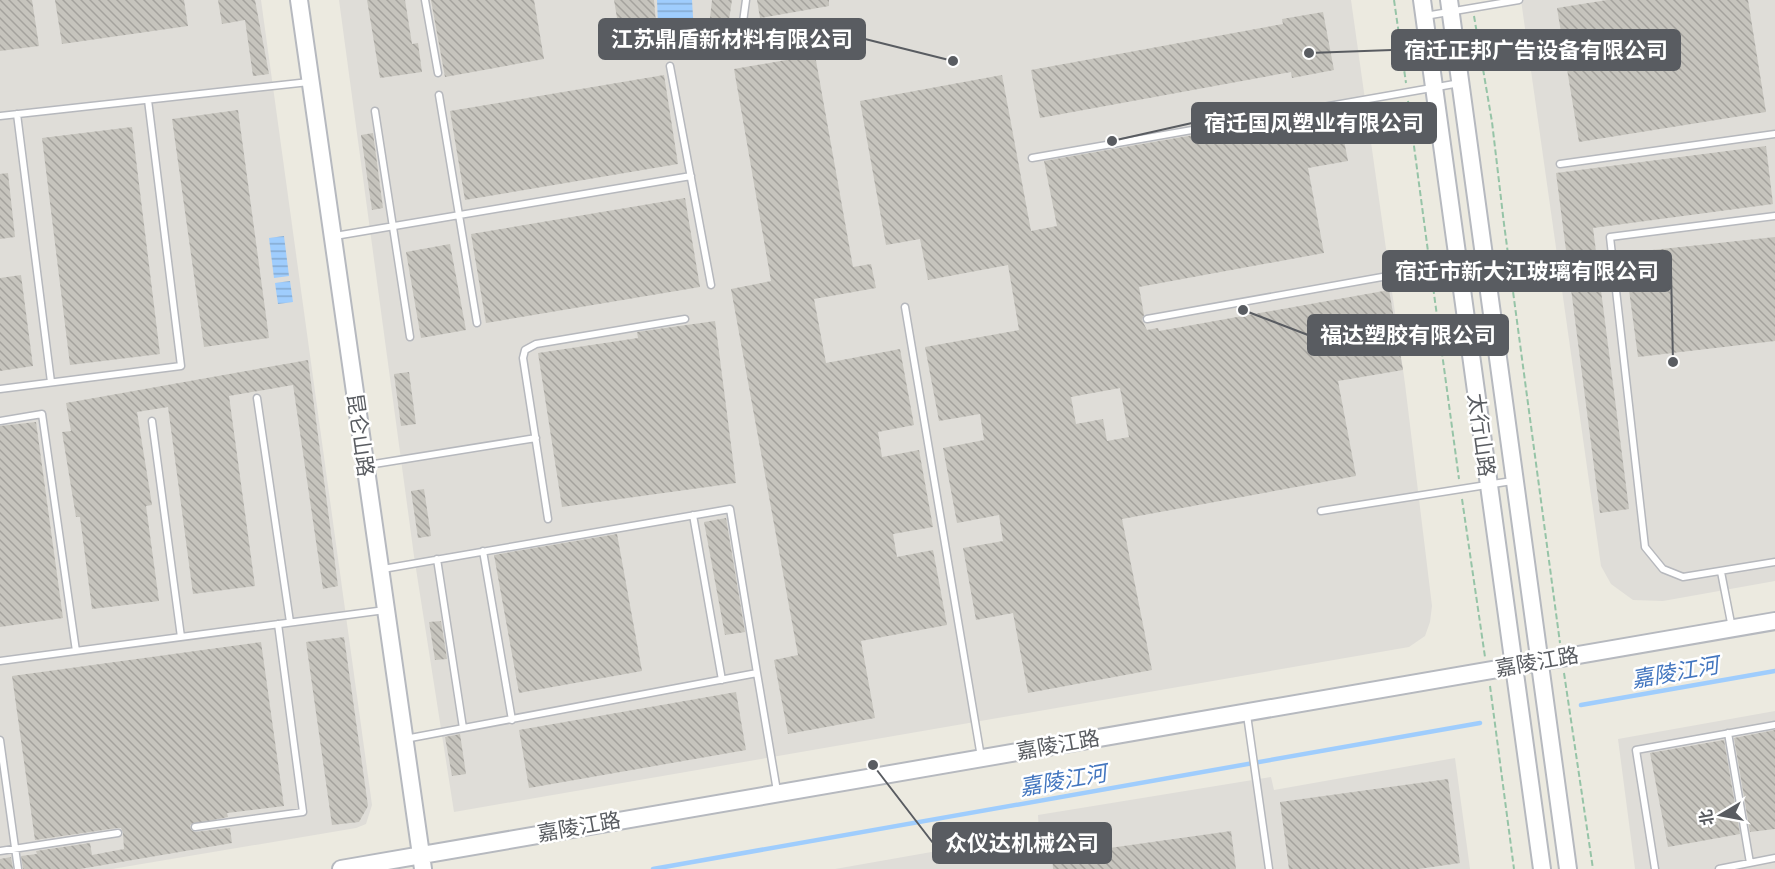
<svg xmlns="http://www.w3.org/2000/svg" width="1775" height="869" font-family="Karla,'Noto Sans SC',sans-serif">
	<defs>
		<pattern id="water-rules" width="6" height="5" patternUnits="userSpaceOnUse" patternTransform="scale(1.5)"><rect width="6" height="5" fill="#9fcdfd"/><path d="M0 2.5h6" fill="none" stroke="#85aad0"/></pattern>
		<pattern id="building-back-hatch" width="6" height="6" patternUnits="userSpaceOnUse" patternTransform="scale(1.5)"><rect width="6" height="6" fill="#c6c4bd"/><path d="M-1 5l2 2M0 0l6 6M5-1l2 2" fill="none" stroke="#a4a29d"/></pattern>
	</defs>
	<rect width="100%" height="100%" fill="#eceae0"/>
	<path fill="#dfddd8" d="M 0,0 L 261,0 L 372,805 L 366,824 L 356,828 L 112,869 L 0,869 Z
		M 339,0 L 1351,0 L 1405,384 L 1432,606 L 1430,622 L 1425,636 L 1409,647 L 454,812 L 414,556 Z
		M 1521,0 L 1775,0 L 1775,581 L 1663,601 L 1633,600 L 1611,584 L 1601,566 Z
		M 1775,711 L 1775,869 L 1635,869 L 1618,739 Z
		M 1455,758 L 1470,869 L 835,869 L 1039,833 L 1038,815 L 1271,777 L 1274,790 Z"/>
	<path fill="url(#water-rules)" d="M 657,0 L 692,0 L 694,33 L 673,38 L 662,35 L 658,25 Z
		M 284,236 L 289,276 L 274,278 L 269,238 Z
		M 290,281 L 293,302 L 278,304 L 275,283 Z"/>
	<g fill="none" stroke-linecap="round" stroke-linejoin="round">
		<path stroke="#9fcdfd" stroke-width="4.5" d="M 1581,705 L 1775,671
			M 653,869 L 1480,723"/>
	</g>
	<path fill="url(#building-back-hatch)" fill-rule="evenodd" d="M 0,0 L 32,0 L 39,46 L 0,51 Z
		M 55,0 L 184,0 L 188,26 L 62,44 Z
		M 218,0 L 255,0 L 269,74 L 253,76 L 245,20 L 222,24 Z
		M 367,0 L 405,0 L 412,44 L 418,43 L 422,72 L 380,78 Z
		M 431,0 L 534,0 L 544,59 L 445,77 Z
		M 614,0 L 654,0 L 657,35 L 621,42 Z
		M 712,0 L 732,0 L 729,20 L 710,18 Z
		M 757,0 L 829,0 L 829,6 L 760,18 Z
		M 1607,0 L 1748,0 L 1766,112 L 1579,142 L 1557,8 Z
		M 1323,12 L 1334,70 L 1292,78 L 1291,72 L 1040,118 L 1031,70 L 1283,24 L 1282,19 Z
		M 815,55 L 853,267 L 871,264 L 876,288 L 814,299 L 826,363 L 900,349 L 914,425 L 878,432 L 882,457 L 919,450 L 933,527 L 893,534 L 897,557 L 933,550 L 947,625 L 861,641 L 875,718 L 788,734 L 774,660 L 798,655 L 731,289 L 771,281 L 734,69 Z
		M 664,75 L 678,164 L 465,200 L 450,111 Z
		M 1002,75 L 1031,231 L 1057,226 L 1044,161 L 1338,110 L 1348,161 L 1308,168 L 1324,253 L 1139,287 L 1144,315 L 1142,320 L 1147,330 L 1158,328 L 1159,331 L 1389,290 L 1403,370 L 1338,381 L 1356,476 L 1122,519 L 1152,670 L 1028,693 L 1013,613 L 976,620 L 963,548 L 1003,541 L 999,515 L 957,523 L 943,448 L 984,440 L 980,414 L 939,421 L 925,347 L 1019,330 L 1008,265 L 928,280 L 920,239 L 886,245 L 860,101 ZM 1120,388 L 1129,437 L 1107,441 L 1103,419 L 1076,424 L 1071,397 Z
		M 238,110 L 269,338 L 204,347 L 172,119 Z
		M 132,127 L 160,354 L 70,365 L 42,138 Z
		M 373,133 L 383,208 L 372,210 L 361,135 Z
		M 1766,146 L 1773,204 L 1593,228 L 1629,509 L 1600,513 L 1556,173 Z
		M 8,173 L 15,237 L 0,239 L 0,174 Z
		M 685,198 L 700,287 L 486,323 L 471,234 Z
		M 1775,237 L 1775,341 L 1638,357 L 1624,253 Z
		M 450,244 L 466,330 L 421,338 L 406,252 Z
		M 21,275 L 33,366 L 0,371 L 0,278 Z
		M 715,321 L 736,483 L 562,507 L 538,353 L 638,338 L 637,332 Z
		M 308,360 L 338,586 L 323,589 L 293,385 L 229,396 L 255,586 L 193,594 L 168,407 L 137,412 L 152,505 L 146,506 L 159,601 L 92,609 L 80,517 L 76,517 L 62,432 L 71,431 L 66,403 Z
		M 409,372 L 416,424 L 401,426 L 394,374 Z
		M 36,422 L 63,618 L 0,627 L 0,426 Z
		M 424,489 L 431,536 L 418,538 L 411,491 Z
		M 726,518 L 745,632 L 725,635 L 704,522 Z
		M 617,534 L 642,671 L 519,693 L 494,555 Z
		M 441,621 L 447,659 L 435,660 L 429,622 Z
		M 344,637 L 368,806 L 359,822 L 332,825 L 306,642 Z
		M 261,642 L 284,806 L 227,813 L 228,817 L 190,825 L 191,830 L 195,832 L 230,828 L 232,843 L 80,869 L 23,869 L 21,856 L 37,854 L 36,851 L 90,843 L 92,855 L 124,849 L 123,833 L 121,828 L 117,828 L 35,840 L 12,676 Z
		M 736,692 L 746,750 L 529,788 L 519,730 Z
		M 1775,730 L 1775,829 L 1750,832 L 1734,738 Z
		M 460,734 L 466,774 L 452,776 L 445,737 Z
		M 1724,740 L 1740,834 L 1668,847 L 1650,753 Z
		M 1448,779 L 1460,863 L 1418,869 L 1289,869 L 1280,802 Z
		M 1231,831 L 1236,869 L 1053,869 L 1052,856 Z
		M 11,857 L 13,869 L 0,869 L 0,859 Z"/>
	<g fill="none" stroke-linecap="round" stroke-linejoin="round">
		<defs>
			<path id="lane" d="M 425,0 L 438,73
				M 1425,16 L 1519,0
				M 743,22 L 746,0
				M 670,66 L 711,285
				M 439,95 L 477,323
				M 375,111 L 410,337
				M 17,114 L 51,382
				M 0,116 L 309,82
				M 1032,158 L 1460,83
				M 1560,164 L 1775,134
				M 1775,216 L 1610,237 L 1645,547 L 1663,569 L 1683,577 L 1775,562
				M 335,236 L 691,176
				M 905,307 L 981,757
				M 1147,319 L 1483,259
				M 0,389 L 181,366 L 148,100
				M 257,398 L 290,622
				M 0,421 L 42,414 L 76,651
				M 152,421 L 181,637
				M 368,465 L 536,438
				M 1321,511 L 1512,481
				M 693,515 L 722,680
				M 548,519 L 523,358 L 525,350 L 536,344 L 685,319
				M 483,551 L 512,720
				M 437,559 L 463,728
				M 383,569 L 730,509 L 757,673 L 405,739
				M 1721,572 L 1732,628
				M 0,661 L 385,610
				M 757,673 L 777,791
				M 1247,715 L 1269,869
				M 1728,733 L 1750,863
				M 0,740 L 18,869
				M 195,827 L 303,812 L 278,624
				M 0,851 L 118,833
				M 1655,869 L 1636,750 L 1775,725
				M 1719,869 L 1775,858"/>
			<path id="secondary" d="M 299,0 L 423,869
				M 1422,0 L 1542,869
				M 1449,0 L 1568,869
				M 341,869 L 1775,621"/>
		</defs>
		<use href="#lane" stroke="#b6b8bd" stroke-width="9"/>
		<use href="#secondary" stroke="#b6b9bf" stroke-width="20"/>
		<path stroke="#96c4a7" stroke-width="2" stroke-dasharray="6 3" stroke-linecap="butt" d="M 1394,0 L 1406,83
			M 1474,16 L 1492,122 L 1504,224 L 1560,643
			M 1408,101 L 1429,259
			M 1432,279 L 1459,479
			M 1462,499 L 1485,657
			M 1564,673 L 1593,869
			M 1490,686 L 1514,869"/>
		<use href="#lane" stroke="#fff" stroke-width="6"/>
		<use href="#secondary" stroke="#fff" stroke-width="16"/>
	</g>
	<g text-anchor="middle" stroke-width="5" stroke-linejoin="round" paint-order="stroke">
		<g font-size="21" fill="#595c61" stroke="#fff">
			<text transform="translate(360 435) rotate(82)" y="7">昆仑山路</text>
			<text transform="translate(1481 435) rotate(82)" y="7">太行山路</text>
			<text transform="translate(1537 662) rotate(-10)" y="7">嘉陵江路</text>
			<text transform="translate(1058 745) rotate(-10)" y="7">嘉陵江路</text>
			<text transform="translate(579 827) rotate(-10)" y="7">嘉陵江路</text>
		</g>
		<g font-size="22" font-style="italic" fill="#4376bf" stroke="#fff">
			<text transform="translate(1675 672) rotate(-10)" y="8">嘉陵江河</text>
			<text transform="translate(1063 780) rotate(-10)" y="8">嘉陵江河</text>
		</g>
	</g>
	<path fill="none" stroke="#595c61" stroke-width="2" d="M953 61L865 39M1309 53L1392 50M1112 141L1192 123M1673 362L1671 271M1243 310L1308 335M873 765L933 843"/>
	<g fill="#595c61" stroke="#fff" stroke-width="2">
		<circle cx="953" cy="61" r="6"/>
		<circle cx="1309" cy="53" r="6"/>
		<circle cx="1112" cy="141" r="6"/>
		<circle cx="1673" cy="362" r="6"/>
		<circle cx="1243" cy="310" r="6"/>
		<circle cx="873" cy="765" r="6"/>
	</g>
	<g fill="#595c61" stroke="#595c61" stroke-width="2">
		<rect x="599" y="19" width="266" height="40" rx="6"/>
		<rect x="1392" y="30" width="288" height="40" rx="6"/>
		<rect x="1192" y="103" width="244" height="40" rx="6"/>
		<rect x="1383" y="251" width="288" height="40" rx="6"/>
		<rect x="1308" y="315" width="200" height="40" rx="6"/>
		<rect x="933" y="823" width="178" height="40" rx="6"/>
	</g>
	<g font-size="22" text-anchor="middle" font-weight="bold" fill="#fff">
		<text x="732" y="47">江苏鼎盾新材料有限公司</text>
		<text x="1536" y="58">宿迁正邦广告设备有限公司</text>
		<text x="1314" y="131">宿迁国风塑业有限公司</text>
		<text x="1527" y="279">宿迁市新大江玻璃有限公司</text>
		<text x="1408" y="343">福达塑胶有限公司</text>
		<text x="1022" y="851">众仪达机械公司</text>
	</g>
	<g transform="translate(1721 815) rotate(260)" stroke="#ffffff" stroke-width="4.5" paint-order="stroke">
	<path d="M0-4.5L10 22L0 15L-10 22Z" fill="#595c61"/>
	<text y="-9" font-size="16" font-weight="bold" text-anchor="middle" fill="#595c61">北</text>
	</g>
</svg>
